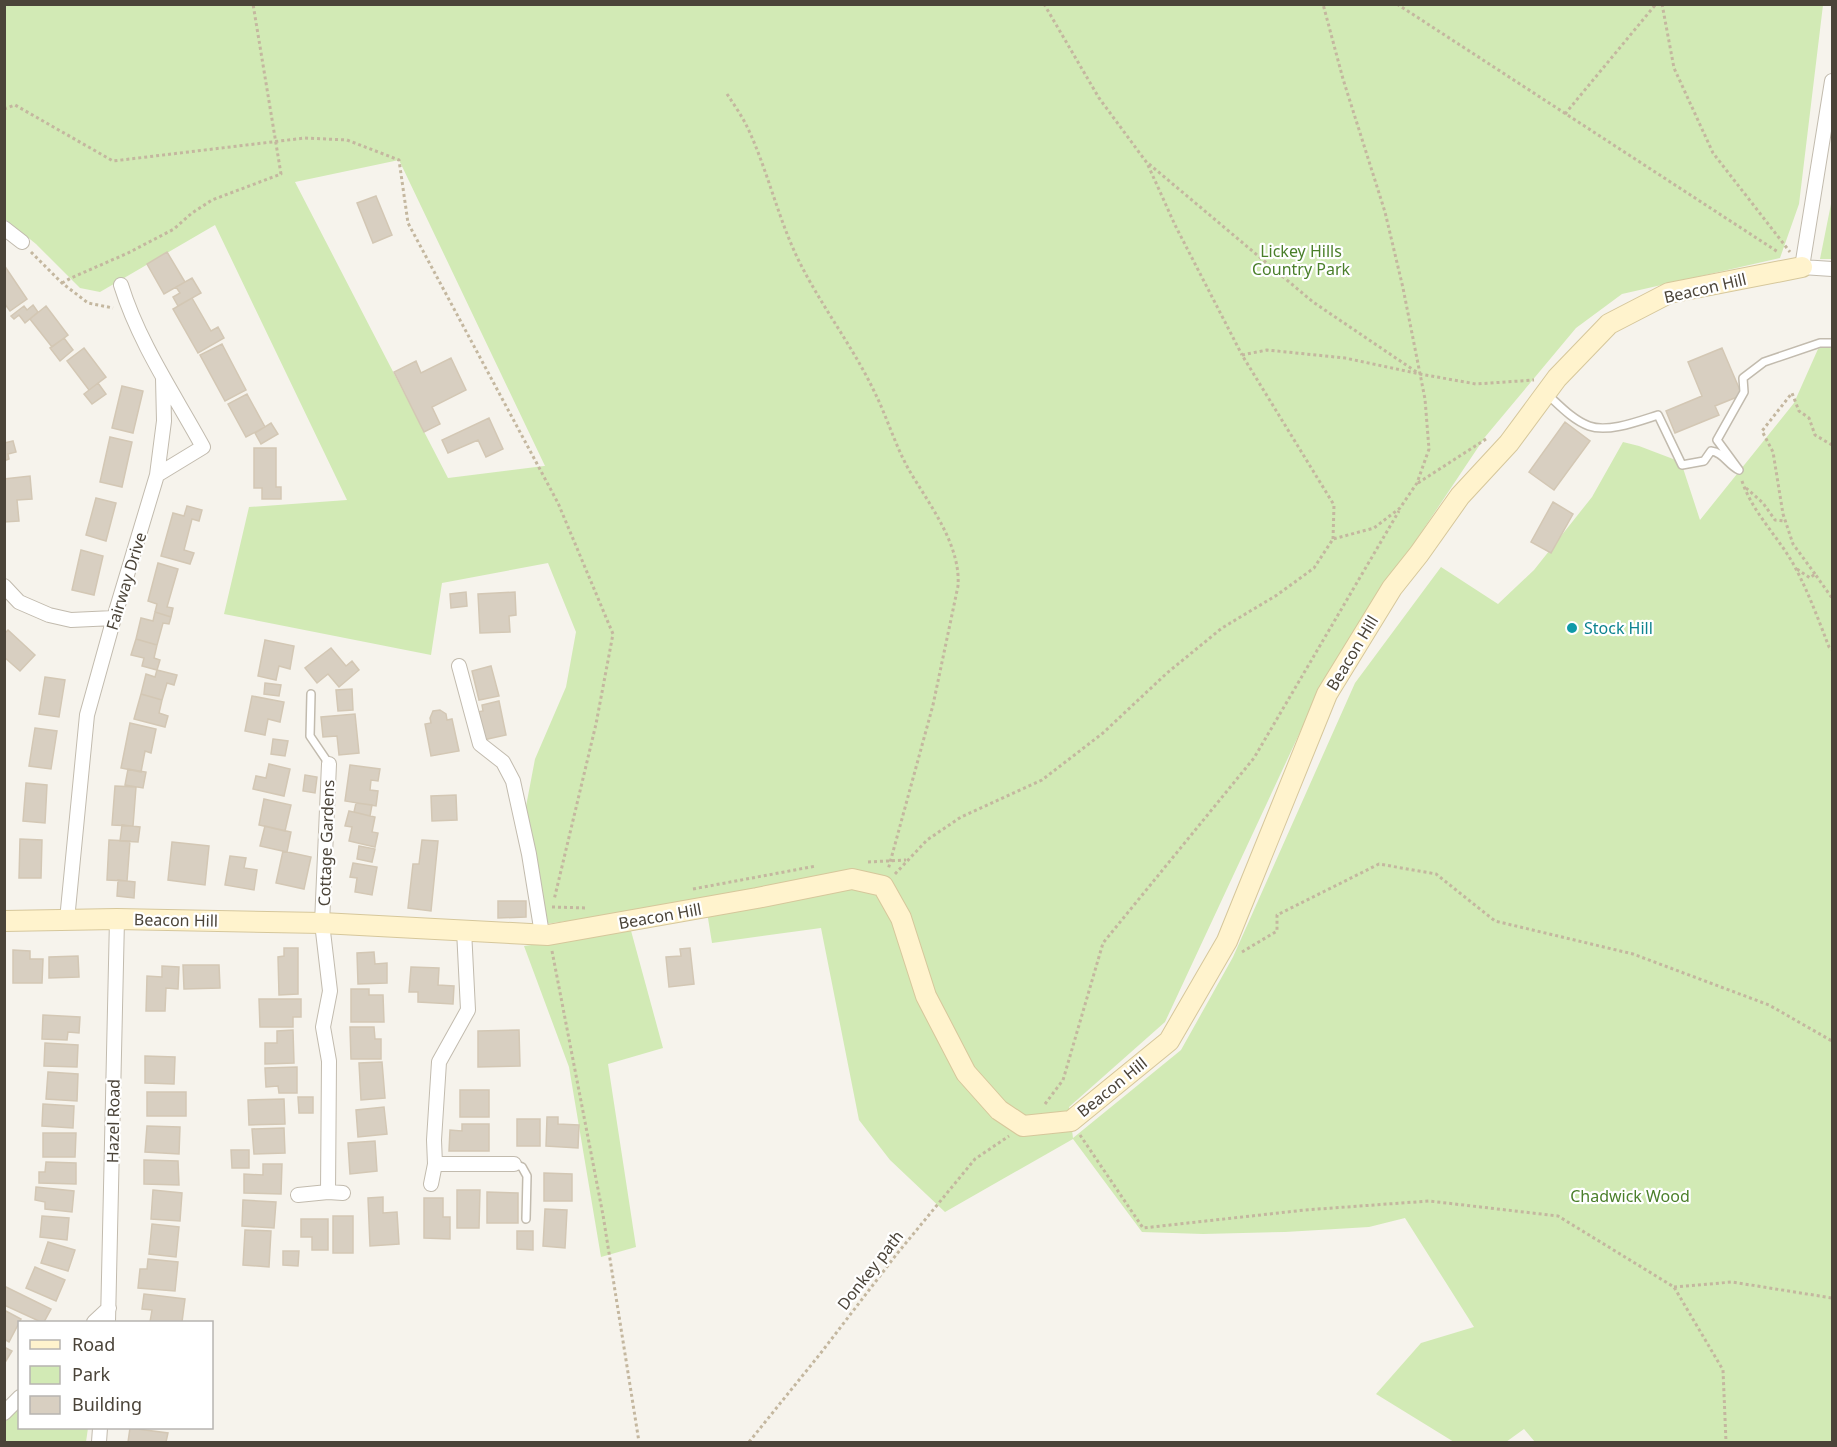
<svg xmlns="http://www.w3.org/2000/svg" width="1837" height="1447" font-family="'Noto Sans',sans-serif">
	<rect width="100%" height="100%" fill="#f6f3ec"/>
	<path fill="#d2eab5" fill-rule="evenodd" d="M 4,5 L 1823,5 L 1799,204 L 1780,258 L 1622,294 L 1576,328 L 1485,437 L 1328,672 L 1165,1022 L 1069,1107 L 1073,1138 L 1181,1050 L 1233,957 L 1355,683 L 1441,567 L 1498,604 L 1534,570 L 1592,497 L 1623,442 L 1639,446 L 1681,462 L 1700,520 L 1794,403 L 1818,349 L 1832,344 L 1832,1442 L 1535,1442 L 1524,1429 L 1506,1442 L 1454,1442 L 1376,1394 L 1421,1343 L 1474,1327 L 1405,1218 L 1369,1227 L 1285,1232 L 1203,1234 L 1142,1232 L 1073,1139 L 945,1212 L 890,1160 L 859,1120 L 821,928 L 712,943 L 706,906 L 629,913 L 545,924 L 520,838 L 535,759 L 566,687 L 576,632 L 548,563 L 442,583 L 431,655 L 224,614 L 249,507 L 347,500 L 215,225 L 100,292 L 80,288 L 36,244 L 5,219 ZM 399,160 L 545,466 L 544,466 L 448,478 L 295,182 Z
		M 1832,199 L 1832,259 L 1820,259 Z
		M 630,927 L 663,1048 L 608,1064 L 636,1247 L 601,1257 L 569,1067 L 524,946 L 597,936 Z
		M 19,1408 L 20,1428 L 88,1428 L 86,1442 L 5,1442 L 5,1422 Z"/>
	<path fill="#d8cfc1" stroke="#d3c7b4" stroke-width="1.5" d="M 376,196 L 392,235 L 373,243 L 357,203 Z
		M 167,252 L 185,282 L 164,294 L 147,264 Z
		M 4,265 L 27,299 L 10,311 L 4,303 Z
		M 192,278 L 201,293 L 178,306 L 173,297 L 180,293 L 176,287 Z
		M 192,298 L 211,331 L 218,327 L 224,338 L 198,353 L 173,309 Z
		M 33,305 L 38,312 L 25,323 L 19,315 L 14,319 L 11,316 L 24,306 L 27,310 Z
		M 46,306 L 68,335 L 52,347 L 30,319 Z
		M 64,338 L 73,350 L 60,361 L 50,348 Z
		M 222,344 L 246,390 L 225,401 L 200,355 Z
		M 84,348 L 106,377 L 89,390 L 67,361 Z
		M 1722,348 L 1742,395 L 1715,406 L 1719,415 L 1675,433 L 1666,411 L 1702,396 L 1688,362 Z
		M 451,358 L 466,390 L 432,407 L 440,424 L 424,432 L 394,372 L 416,361 L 421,373 Z
		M 98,383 L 106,394 L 92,404 L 84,394 Z
		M 122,386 L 143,391 L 133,433 L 112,428 Z
		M 247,394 L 265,427 L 246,437 L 228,404 Z
		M 489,418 L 503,449 L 486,457 L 478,440 L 448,453 L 442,440 Z
		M 1565,422 L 1590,441 L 1554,490 L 1529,472 Z
		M 271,423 L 278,434 L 261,444 L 255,433 Z
		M 110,437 L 132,442 L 122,487 L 100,482 Z
		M 13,441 L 16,452 L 8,454 L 9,459 L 4,461 L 4,443 Z
		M 254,448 L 276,448 L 276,487 L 281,487 L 281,499 L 262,499 L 262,488 L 254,488 Z
		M 30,476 L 32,499 L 17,500 L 19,521 L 4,522 L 4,479 Z
		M 96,498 L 116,503 L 106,541 L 86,535 Z
		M 1553,502 L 1573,514 L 1551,553 L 1531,542 Z
		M 187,506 L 202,510 L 199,521 L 192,519 L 184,550 L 194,553 L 190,564 L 161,556 L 173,513 L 184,516 Z
		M 81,550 L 103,556 L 94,595 L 72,590 Z
		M 158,563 L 178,569 L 167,607 L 173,608 L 171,617 L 155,612 L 157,604 L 148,601 Z
		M 466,592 L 467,606 L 451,608 L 450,594 Z
		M 515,592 L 516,615 L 509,616 L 510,632 L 480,633 L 478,594 Z
		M 155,612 L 171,617 L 169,624 L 163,623 L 157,645 L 136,639 L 141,618 L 153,621 Z
		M 8,630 L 35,655 L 20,671 L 4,657 L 4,634 Z
		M 136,639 L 157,645 L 154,658 L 160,660 L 157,670 L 142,666 L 144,658 L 131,655 Z
		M 265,640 L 294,646 L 290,669 L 279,666 L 276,680 L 258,676 Z
		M 331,648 L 346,666 L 352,661 L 359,670 L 339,687 L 328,674 L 317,683 L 305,668 Z
		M 491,666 L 499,696 L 479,700 L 472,671 Z
		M 157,670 L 177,675 L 174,685 L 167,683 L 162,700 L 141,694 L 146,674 L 155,677 Z
		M 45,677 L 65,680 L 59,717 L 39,714 Z
		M 265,683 L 281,685 L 279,696 L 264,694 Z
		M 352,689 L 353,710 L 338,711 L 336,690 Z
		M 141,694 L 162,700 L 159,713 L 168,716 L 165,727 L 134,719 Z
		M 252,696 L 284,702 L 280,722 L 268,719 L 265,735 L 245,731 Z
		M 499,701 L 506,735 L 483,740 L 477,712 L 483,711 L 482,705 Z
		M 440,710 L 446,714 L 447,720 L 452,719 L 459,751 L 431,756 L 425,724 L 431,723 L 430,718 L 433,711 Z
		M 355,714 L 359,753 L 339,755 L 337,736 L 323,737 L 321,717 Z
		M 130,723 L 156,729 L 151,753 L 145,751 L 141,772 L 121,768 Z
		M 35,728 L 57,731 L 51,769 L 29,766 Z
		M 273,739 L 288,741 L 285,756 L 271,754 Z
		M 269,764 L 290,769 L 284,796 L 253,789 L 256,776 L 266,778 Z
		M 350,765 L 380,769 L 378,781 L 371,780 L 370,790 L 378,791 L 376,806 L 345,801 Z
		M 128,769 L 146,772 L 143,788 L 125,785 Z
		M 305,775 L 317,777 L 315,793 L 303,791 Z
		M 26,783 L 47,785 L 45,823 L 23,821 Z
		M 115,786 L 136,787 L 133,826 L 112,825 Z
		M 456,795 L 457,820 L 432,821 L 431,796 Z
		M 264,799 L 291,805 L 285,831 L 259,825 Z
		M 356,803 L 372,805 L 370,816 L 354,812 Z
		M 349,811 L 375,817 L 372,832 L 378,833 L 375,847 L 349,841 L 352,827 L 345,826 Z
		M 122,825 L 140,827 L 138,842 L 120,841 Z
		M 265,826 L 291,832 L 287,852 L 260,846 Z
		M 20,839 L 42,840 L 41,878 L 19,878 Z
		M 109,840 L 130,841 L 127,881 L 107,880 Z
		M 422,840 L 438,841 L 431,911 L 408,908 L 413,864 L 419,864 Z
		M 172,842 L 209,846 L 205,885 L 168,880 Z
		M 359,846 L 375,849 L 372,862 L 357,859 Z
		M 283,851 L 311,857 L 304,889 L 276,883 Z
		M 230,856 L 246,858 L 244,868 L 257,870 L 254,890 L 225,885 Z
		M 353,863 L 377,867 L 372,895 L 355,892 L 357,878 L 350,877 Z
		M 118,880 L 135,882 L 134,898 L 117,896 Z
		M 498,901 L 526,901 L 526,917 L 498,918 Z
		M 284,948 L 298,948 L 298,994 L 279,995 L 278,957 L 284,956 Z
		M 690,948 L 694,984 L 669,987 L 666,957 L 681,956 L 680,949 Z
		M 13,950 L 30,951 L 30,959 L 43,959 L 42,983 L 13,983 Z
		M 374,952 L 375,964 L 387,963 L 387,983 L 358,984 L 357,953 Z
		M 78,956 L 79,977 L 49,978 L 49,957 Z
		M 183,965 L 219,965 L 220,988 L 184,989 Z
		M 162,966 L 179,967 L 178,989 L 166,988 L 165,1011 L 146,1011 L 147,976 L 162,977 Z
		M 411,967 L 439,968 L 438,985 L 454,986 L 453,1004 L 418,1002 L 418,992 L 409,992 Z
		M 351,989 L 369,989 L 369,995 L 383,995 L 384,1022 L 351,1022 Z
		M 259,999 L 301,999 L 301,1017 L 293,1017 L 293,1027 L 260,1027 Z
		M 43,1015 L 80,1017 L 79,1033 L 68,1032 L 67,1040 L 42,1039 Z
		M 350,1027 L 374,1027 L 375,1039 L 381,1039 L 381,1059 L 351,1059 Z
		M 293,1030 L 294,1063 L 265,1064 L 265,1043 L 277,1043 L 277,1031 Z
		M 519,1030 L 520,1066 L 478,1067 L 478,1031 Z
		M 45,1043 L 78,1045 L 77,1067 L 44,1066 Z
		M 145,1056 L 175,1057 L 174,1084 L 145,1083 Z
		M 382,1062 L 385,1098 L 361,1100 L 359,1063 Z
		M 297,1067 L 297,1093 L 279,1093 L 278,1086 L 266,1087 L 265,1068 Z
		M 48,1072 L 78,1074 L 77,1101 L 46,1099 Z
		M 460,1090 L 489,1090 L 489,1117 L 460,1117 Z
		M 147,1092 L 186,1092 L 186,1116 L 147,1116 Z
		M 298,1097 L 313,1097 L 313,1113 L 299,1113 Z
		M 284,1099 L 285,1124 L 249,1125 L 248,1100 Z
		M 43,1104 L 74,1106 L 73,1128 L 42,1126 Z
		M 384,1107 L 387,1134 L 358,1137 L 356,1110 Z
		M 547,1117 L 558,1117 L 558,1124 L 579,1125 L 578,1148 L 546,1146 Z
		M 517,1119 L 540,1119 L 540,1146 L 517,1146 Z
		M 462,1124 L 489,1124 L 489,1151 L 449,1151 L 450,1130 L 462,1131 Z
		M 147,1126 L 180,1127 L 179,1154 L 145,1152 Z
		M 284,1128 L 285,1153 L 254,1154 L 252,1129 Z
		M 43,1133 L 76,1133 L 75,1157 L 43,1157 Z
		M 375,1141 L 377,1171 L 350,1174 L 348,1143 Z
		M 231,1150 L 249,1150 L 249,1168 L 232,1168 Z
		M 144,1160 L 178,1161 L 179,1185 L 144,1184 Z
		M 46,1162 L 76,1163 L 76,1184 L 39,1183 L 39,1172 L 45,1172 Z
		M 263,1164 L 282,1164 L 281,1194 L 244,1193 L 244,1174 L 263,1175 Z
		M 544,1173 L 572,1174 L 572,1201 L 544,1201 Z
		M 36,1187 L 74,1191 L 72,1212 L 45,1209 L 45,1202 L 35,1200 Z
		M 153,1190 L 182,1193 L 180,1221 L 151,1219 Z
		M 457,1190 L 480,1190 L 479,1228 L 457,1228 Z
		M 487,1192 L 518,1193 L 518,1223 L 487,1223 Z
		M 383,1197 L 383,1213 L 397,1212 L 399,1244 L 370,1246 L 368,1198 Z
		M 424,1198 L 443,1198 L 443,1217 L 450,1217 L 450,1239 L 424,1238 Z
		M 243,1200 L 276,1202 L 274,1228 L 242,1226 Z
		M 545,1209 L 567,1210 L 565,1248 L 543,1246 Z
		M 42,1216 L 69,1218 L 67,1240 L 40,1237 Z
		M 333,1216 L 353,1216 L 353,1253 L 333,1253 Z
		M 301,1219 L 328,1219 L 328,1250 L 312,1250 L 312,1237 L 301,1237 Z
		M 152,1224 L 179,1227 L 176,1257 L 149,1254 Z
		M 245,1230 L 271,1231 L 269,1267 L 243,1265 Z
		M 517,1231 L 533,1231 L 533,1250 L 517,1249 Z
		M 48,1242 L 75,1250 L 68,1271 L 41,1263 Z
		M 283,1251 L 299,1251 L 298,1266 L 283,1265 Z
		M 148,1259 L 178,1262 L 175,1291 L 138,1288 L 140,1269 L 147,1269 Z
		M 35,1267 L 65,1280 L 56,1301 L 26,1288 Z
		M 4,1286 L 51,1309 L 44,1322 L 41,1322 L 4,1305 Z
		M 144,1294 L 185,1299 L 182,1322 L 150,1322 L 152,1310 L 142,1309 Z
		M 4,1310 L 21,1319 L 9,1342 L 4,1339 Z
		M 4,1347 L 12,1351 L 4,1364 Z
		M 130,1428 L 168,1433 L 166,1442 L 128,1442 Z"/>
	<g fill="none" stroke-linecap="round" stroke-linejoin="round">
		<defs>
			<path id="lane" d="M 1548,395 C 1560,406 1573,420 1589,426 C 1608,433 1639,421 1658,415 L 1682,465 L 1704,461 L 1711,451 C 1723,452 1728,465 1739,470 L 1717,440 L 1744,392 L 1743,378 L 1764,362 L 1820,343 L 1832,343
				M 311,694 L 310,736 L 329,764
				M 514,1164 L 522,1167 L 527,1176 L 526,1219"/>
			<path id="street" d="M 1832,81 L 1802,267 L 1832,269
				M 4,228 L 22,242
				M 157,475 L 164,421 L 163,378
				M 4,586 L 19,602 L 49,615 L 71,620 L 114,618
				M 459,666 L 480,744 L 503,762 L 513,781 L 529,854 L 542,934
				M 67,920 L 87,715 L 114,618 L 157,475 L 203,447 C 174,394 139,343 121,285
				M 435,1164 L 514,1164
				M 431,1184 L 435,1164 L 434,1140 L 439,1062 L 468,1010 L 464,930
				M 328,1192 L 329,1061 L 323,1027 L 330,991 L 322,923 L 329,764
				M 298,1195 L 328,1192 L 343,1193
				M 94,1322 L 109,1308
				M 108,1322 L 117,919
				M 4,1413 L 20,1397
				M 99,1442 L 100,1428"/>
			<path id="secondary" d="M 4,921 L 117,919 L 322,923 L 548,935 L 757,898 L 852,879 L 883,886 L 901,918 L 926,996 L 966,1073 L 999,1110 L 1023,1126 L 1071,1121 L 1169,1041 L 1227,941 L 1327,694 L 1392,588 L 1419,554 L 1460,496 L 1509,443 L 1557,378 L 1609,324 L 1669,293 L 1802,267"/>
		</defs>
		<use href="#lane" stroke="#c2bbae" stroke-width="10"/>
		<use href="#street" stroke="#c2bbae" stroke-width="16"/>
		<use href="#secondary" stroke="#d6c79b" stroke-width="22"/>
		<path stroke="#c4b79f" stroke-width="3" stroke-dasharray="3 3" stroke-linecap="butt" d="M 1044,4 L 1099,98 L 1147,163 L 1175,225 L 1242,355
			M 1397,4 L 1778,252
			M 1662,4 L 1674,68 L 1713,153 L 1790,252
			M 727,94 C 735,106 744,119 750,133 C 768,173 778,217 797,257 C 819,303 852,345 874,391 C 887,417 895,445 909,470 C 929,504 961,545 958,586 L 933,705 L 888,870
			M 4,109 L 15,105 L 113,161 L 305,138 L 347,140 L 399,160 L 408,223 L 558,503 L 613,634 L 596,724 L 554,900
			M 1565,114 L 1656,4
			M 1149,164 L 1313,302 L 1418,373
			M 31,252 L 62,283 L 88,303 L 113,308
			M 62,283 L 71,278 L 128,253 L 174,229 L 192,213 L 212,200 L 281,174 L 253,4
			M 1742,481 C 1753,514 1780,538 1796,569 C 1809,594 1819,621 1829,647 L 1832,650
			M 1418,483 L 1486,439
			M 1746,488 L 1763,503 L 1775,520 L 1786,521
			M 1333,539 L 1334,505 L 1242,355 L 1267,350 L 1345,358 L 1420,374 L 1476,384 L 1534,380
			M 1797,569 L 1810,578 L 1815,574 L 1832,598
			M 1815,574 L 1793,544 L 1783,514 L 1773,452 L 1762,431 L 1792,393 L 1799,411 L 1809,418 L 1815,435 L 1832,445
			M 868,862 L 906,860
			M 895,874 L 927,840 L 961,817 L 1042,780 L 1103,733 L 1167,673 L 1222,628 L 1277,595 L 1314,568 L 1333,539 L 1374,528 L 1400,508 L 1417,483 L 1429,449 L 1425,399 L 1403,288 L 1385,212 L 1343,79 L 1323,4
			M 693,889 L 816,866
			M 552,907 L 587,908
			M 552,951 L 603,1215 L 639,1442
			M 1242,952 L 1277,931 L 1277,915 L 1379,864 L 1436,874 L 1495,921 L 1633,954 L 1769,1005 L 1832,1041
			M 1045,1104 L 1063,1080 L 1103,943 L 1254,758 L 1399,511
			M 1080,1135 L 1143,1228 L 1305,1210 L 1429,1201 L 1558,1216 L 1674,1287 L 1723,1370 L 1726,1442
			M 1674,1287 L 1732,1282 L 1832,1298
			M 749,1442 L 820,1354 L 896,1255 L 975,1159 L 1009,1136"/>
		<use href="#lane" stroke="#fff" stroke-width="7"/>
		<use href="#street" stroke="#fff" stroke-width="14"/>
		<use href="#secondary" stroke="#fff3cd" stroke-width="20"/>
	</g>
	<circle fill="#0f9aa8" stroke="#fff" stroke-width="2" cx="1572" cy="628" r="6"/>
	<g text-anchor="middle" stroke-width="4.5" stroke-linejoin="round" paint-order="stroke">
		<g font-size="16" fill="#4a7f2a" stroke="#fff">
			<text x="1301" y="257">Lickey Hills<tspan x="1301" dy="18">Country Park</tspan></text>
			<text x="1630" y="1202">Chadwick Wood</text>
		</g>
		<g font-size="16" fill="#4b4439" stroke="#fff">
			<text transform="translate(1705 288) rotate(-13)" y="6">Beacon Hill</text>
			<text transform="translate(126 581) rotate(-73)" y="6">Fairway Drive</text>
			<text transform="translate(1352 653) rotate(-59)" y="6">Beacon Hill</text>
			<text transform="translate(326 843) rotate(-88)" y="6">Cottage Gardens</text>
			<text transform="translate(660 916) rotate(-10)" y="6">Beacon Hill</text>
			<text transform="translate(176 920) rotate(1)" y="6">Beacon Hill</text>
			<text transform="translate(1112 1087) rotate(-39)" y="6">Beacon Hill</text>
			<text transform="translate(113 1121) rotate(-89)" y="6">Hazel Road</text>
			<text transform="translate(870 1270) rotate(-52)" y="6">Donkey path</text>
		</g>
		<g font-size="16" fill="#0d838f" stroke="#fff" text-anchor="start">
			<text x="1584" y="634">Stock Hill</text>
		</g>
	</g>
	<rect width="1837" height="1447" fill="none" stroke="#4b4439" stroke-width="12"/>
	<rect x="18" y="1321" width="195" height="108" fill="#ffffff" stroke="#b7b4b0" stroke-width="1.5"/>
	<rect x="30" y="1340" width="30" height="9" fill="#fff3cd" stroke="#b7b4b0" stroke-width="1.5"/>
	<text x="72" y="1351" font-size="18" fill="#4b4439">Road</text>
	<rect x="30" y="1366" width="30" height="18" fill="#d2eab5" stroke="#b7b4b0" stroke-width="1.5"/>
	<text x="72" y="1381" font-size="18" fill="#4b4439">Park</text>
	<rect x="30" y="1396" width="30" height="18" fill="#d8cfc1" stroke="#b7b4b0" stroke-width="1.5"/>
	<text x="72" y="1411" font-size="18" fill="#4b4439">Building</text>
</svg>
